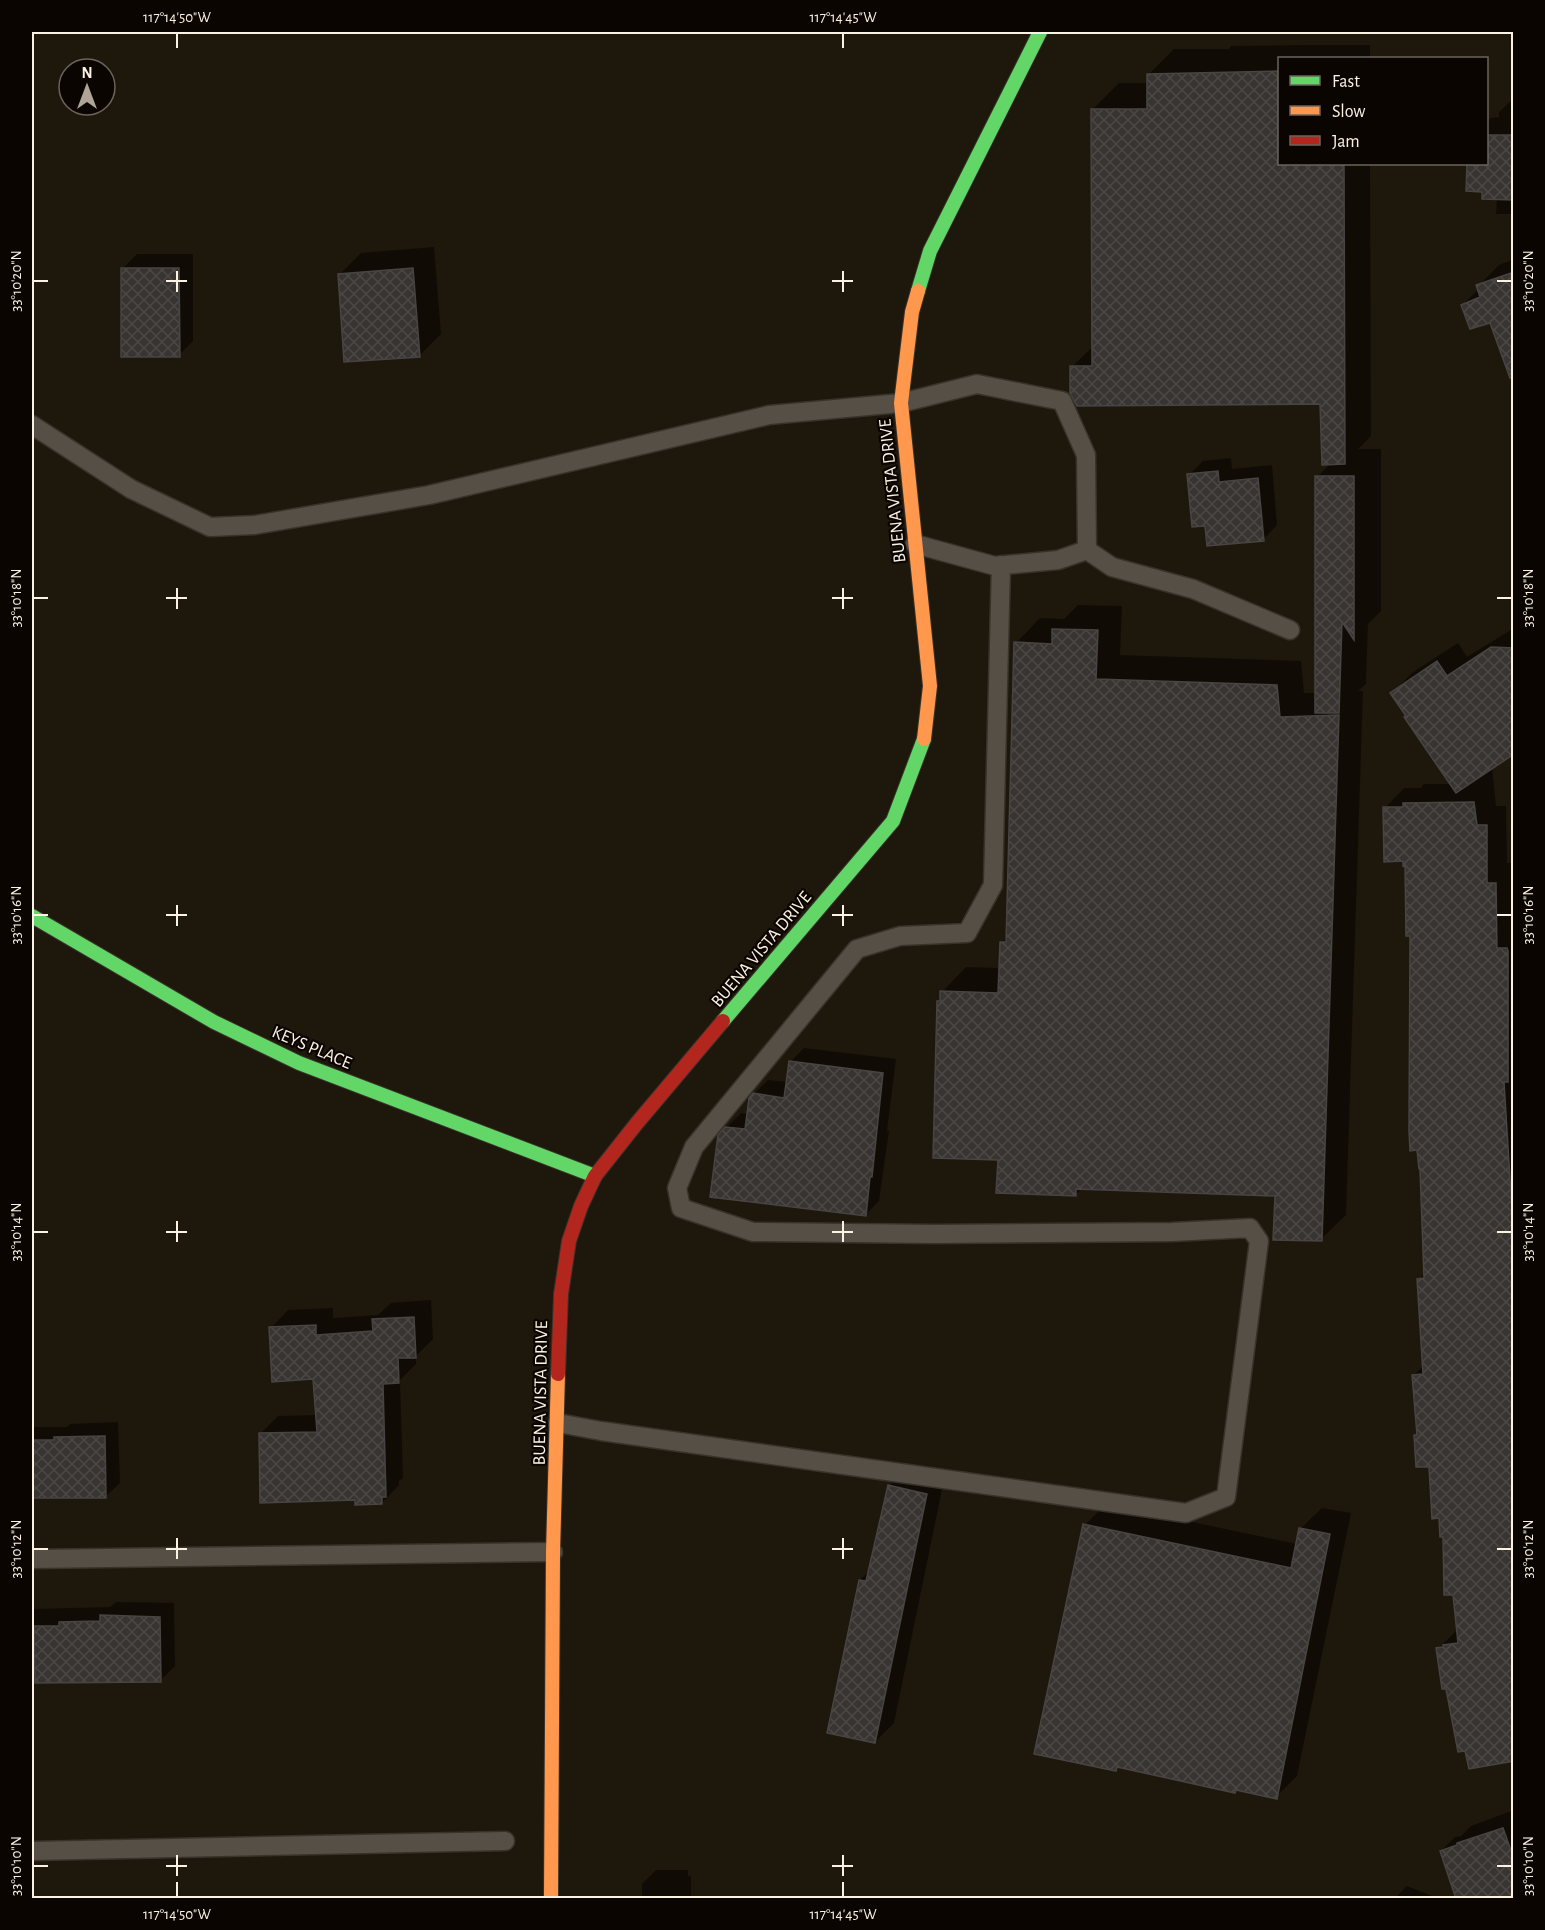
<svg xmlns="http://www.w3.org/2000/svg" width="1545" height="1930" font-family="'Alegreya Sans',sans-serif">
	<defs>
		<pattern id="building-cross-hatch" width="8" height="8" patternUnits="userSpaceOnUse" patternTransform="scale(1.5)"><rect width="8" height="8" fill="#373432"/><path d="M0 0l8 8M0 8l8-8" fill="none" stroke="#4b4846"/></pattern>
	</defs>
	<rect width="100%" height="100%" fill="#1e170b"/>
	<path fill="#0007" d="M 1301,45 L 1370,45 L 1370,58 L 1280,58 L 1280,164 L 1370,164 L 1371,436 L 1358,449 L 1381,449 L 1381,611 L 1368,624 L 1366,684 L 1358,691 L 1363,691 L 1346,1215 L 1321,1239 L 1276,1195 L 1082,1188 L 1075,1195 L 999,1158 L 939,1002 L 942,999 L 942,992 L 966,967 L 1000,968 L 1001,943 L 1007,937 L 1016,643 L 1040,618 L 1064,619 L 1078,605 L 1122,606 L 1120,655 L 1301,661 L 1304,693 L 1316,693 L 1317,477 L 1331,463 L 1321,403 L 1072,367 L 1094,345 L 1093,109 L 1119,83 L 1148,83 L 1148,75 L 1174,49 L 1229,49 L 1231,46 Z
		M 1514,98 L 1514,214 L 1496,214 L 1497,198 L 1484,190 L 1468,190 L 1469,164 L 1486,164 L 1486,122 L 1490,118 L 1499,117 L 1499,112 Z
		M 434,247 L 441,334 L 420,355 L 339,275 L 361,253 Z
		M 137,254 L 193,254 L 193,341 L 179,355 L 123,268 Z
		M 1514,259 L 1514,383 L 1491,321 L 1462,305 L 1479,289 L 1478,286 L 1499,265 Z
		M 1231,458 L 1232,469 L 1272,465 L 1277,525 L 1263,540 L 1206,524 L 1189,475 L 1203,461 Z
		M 1514,628 L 1514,752 L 1492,766 L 1496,806 L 1506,806 L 1507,863 L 1514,863 L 1514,1759 L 1438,1649 L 1458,1629 L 1455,1593 L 1430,1465 L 1416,1435 L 1418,1433 L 1414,1375 L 1424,1365 L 1418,1280 L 1426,1272 L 1411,934 L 1407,864 L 1385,808 L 1404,788 L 1421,788 L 1424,784 L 1451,784 L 1392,693 L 1412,673 L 1458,643 L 1467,657 Z
		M 804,1048 L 896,1059 L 887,1131 L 889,1131 L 879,1201 L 865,1215 L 726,1128 L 741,1113 L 748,1114 L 754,1094 L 768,1080 L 788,1082 L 790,1062 Z
		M 431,1300 L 433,1339 L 416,1356 L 416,1364 L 400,1380 L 403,1478 L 399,1481 L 399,1485 L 382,1503 L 357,1498 L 260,1434 L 278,1416 L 317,1415 L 315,1378 L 271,1328 L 288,1310 L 333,1308 L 333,1318 L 378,1315 L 391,1303 Z
		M 118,1422 L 120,1483 L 105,1497 L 32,1498 L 32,1427 L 67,1427 L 70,1424 Z
		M 908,1467 L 945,1475 L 894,1723 L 875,1742 L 860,1580 L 870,1570 L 889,1486 Z
		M 1106,1504 L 1297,1544 L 1300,1529 L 1322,1508 L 1351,1513 L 1297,1776 L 1276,1797 L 1238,1788 L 1235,1791 L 1119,1766 L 1115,1770 L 1085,1525 Z
		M 116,1602 L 174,1603 L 175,1666 L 161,1680 L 32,1682 L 32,1607 L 34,1607 L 34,1609 L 110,1607 Z
		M 1514,1810 L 1514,1898 L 1441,1851 L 1455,1837 L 1461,1836 L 1471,1826 Z
		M 656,1870 L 688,1870 L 688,1876 L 691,1876 L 691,1898 L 642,1898 L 642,1884 Z
		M 1407,1886 L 1437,1898 L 1395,1898 Z"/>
	<path fill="url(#building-cross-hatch)" stroke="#474443" stroke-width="1.5" d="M 1280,71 L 1280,164 L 1344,164 L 1345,464 L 1322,465 L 1320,404 L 1077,406 L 1070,394 L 1070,366 L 1092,366 L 1091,109 L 1147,109 L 1147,74 Z
		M 1486,135 L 1514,135 L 1514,200 L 1482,199 L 1482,192 L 1466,191 L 1467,164 L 1486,164 Z
		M 121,268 L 179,268 L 180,357 L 121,357 Z
		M 413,268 L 420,357 L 344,362 L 338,274 Z
		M 1514,272 L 1514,377 L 1510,378 L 1490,323 L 1470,329 L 1461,305 L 1480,297 L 1476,285 Z
		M 1218,471 L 1219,482 L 1258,478 L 1264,541 L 1207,546 L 1205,526 L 1192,527 L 1187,474 Z
		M 1315,476 L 1354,476 L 1354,640 L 1342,622 L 1339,713 L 1315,713 Z
		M 1052,629 L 1098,630 L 1096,679 L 1277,685 L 1280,717 L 1339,715 L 1322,1241 L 1273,1240 L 1275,1196 L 1076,1189 L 1076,1196 L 996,1193 L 998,1160 L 933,1158 L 937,1001 L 940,1001 L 940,991 L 998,993 L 1000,942 L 1006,942 L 1014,642 L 1052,644 Z
		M 1491,647 L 1514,648 L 1514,754 L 1456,793 L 1404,717 L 1406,716 L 1390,693 L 1437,661 L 1447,676 Z
		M 1474,802 L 1477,825 L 1487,825 L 1487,883 L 1496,883 L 1497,948 L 1507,948 L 1508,951 L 1508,1082 L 1504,1082 L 1514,1244 L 1514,1761 L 1469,1769 L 1465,1751 L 1458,1752 L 1446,1689 L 1442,1689 L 1436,1648 L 1443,1647 L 1443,1645 L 1458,1643 L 1453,1595 L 1444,1595 L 1443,1537 L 1440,1537 L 1439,1518 L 1432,1519 L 1429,1467 L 1416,1467 L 1414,1435 L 1417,1435 L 1412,1375 L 1423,1374 L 1417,1279 L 1424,1278 L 1420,1169 L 1419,1169 L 1417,1150 L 1410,1151 L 1409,1131 L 1410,936 L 1406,936 L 1405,865 L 1403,866 L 1403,861 L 1384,862 L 1383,807 L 1403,807 L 1403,803 Z
		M 789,1061 L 883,1073 L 872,1177 L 870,1177 L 866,1216 L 710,1197 L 718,1135 L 725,1127 L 745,1129 L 749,1098 L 753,1093 L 784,1098 Z
		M 414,1317 L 416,1358 L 398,1358 L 399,1383 L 383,1384 L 386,1497 L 382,1497 L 382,1504 L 355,1505 L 355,1500 L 260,1503 L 259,1433 L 317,1432 L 313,1379 L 272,1382 L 269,1327 L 316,1325 L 316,1335 L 373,1331 L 372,1319 Z
		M 105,1436 L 106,1498 L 32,1498 L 32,1440 L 54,1440 L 54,1437 Z
		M 888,1485 L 927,1494 L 875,1743 L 827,1733 L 859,1580 L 866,1581 Z
		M 1083,1524 L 1291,1568 L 1299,1528 L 1330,1534 L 1277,1799 L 1236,1790 L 1235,1793 L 1117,1767 L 1116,1771 L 1034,1754 Z
		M 100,1615 L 160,1617 L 161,1682 L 35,1683 L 34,1626 L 59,1626 L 59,1622 L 100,1621 Z
		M 1503,1828 L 1514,1859 L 1514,1899 L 1456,1899 L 1440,1851 L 1457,1845 L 1457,1843 Z"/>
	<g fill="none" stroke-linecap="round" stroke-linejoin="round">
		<defs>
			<path id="lane" d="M 32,425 L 131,489 L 210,527 L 255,525 L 429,495 L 769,415 L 901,403 L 977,384 L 1062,401 L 1086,455 L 1087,550 L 1058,560 L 995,566 L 915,544
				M 1087,550 L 1112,567 L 1193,589 L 1290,630
				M 558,1423 L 601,1431 L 1186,1513 L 1226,1497 L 1259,1241 L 1250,1228 L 1172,1232 L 935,1234 L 753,1232 L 681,1208 L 677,1188 L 694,1147 L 857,949 L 900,936 L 967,933 L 993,885 L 1001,565
				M 32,1559 L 553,1552
				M 32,1851 L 505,1841"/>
			<path id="fast" d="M 918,291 L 930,251 L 1040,32
				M 32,916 L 214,1022 L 299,1063 L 595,1176
				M 723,1021 L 893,821 L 924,739"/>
			<path id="slow" d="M 918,291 L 912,312 L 901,403 L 930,686 L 924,739
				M 551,1898 L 553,1552 L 558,1374"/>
			<path id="jam" d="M 558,1374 L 561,1294 L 569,1241 L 581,1206 L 595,1176 L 637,1123 L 723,1021"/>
		</defs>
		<use href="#lane" stroke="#38322b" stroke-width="21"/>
		<use href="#fast" stroke="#38322b" stroke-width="16"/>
		<use href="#slow" stroke="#38322b" stroke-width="16"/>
		<use href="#jam" stroke="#38322b" stroke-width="16"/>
		<use href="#lane" stroke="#554f46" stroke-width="18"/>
		<use href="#fast" stroke="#63d668" stroke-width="14"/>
		<use href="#slow" stroke="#ff974d" stroke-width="14"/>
		<use href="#jam" stroke="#b3261e" stroke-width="14"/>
	</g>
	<path fill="none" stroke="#fbf2e4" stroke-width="2" d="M 177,33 L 177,48M 843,33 L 843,48M 177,271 L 177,292M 843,271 L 843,292M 33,281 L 48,281M 166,281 L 187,281M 832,281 L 853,281M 1497,281 L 1512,281M 177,588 L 177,609M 843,588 L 843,609M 33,598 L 48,598M 166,598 L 187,598M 832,598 L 853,598M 1497,598 L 1512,598M 177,905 L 177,926M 843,905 L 843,926M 33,915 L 48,915M 166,915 L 187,915M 832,915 L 853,915M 1497,915 L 1512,915M 177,1221 L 177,1242M 843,1221 L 843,1242M 33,1232 L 48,1232M 166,1232 L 187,1232M 832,1232 L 853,1232M 1497,1232 L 1512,1232M 177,1538 L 177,1559M 843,1538 L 843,1559M 33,1549 L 48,1549M 166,1549 L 187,1549M 832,1549 L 853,1549M 1497,1549 L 1512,1549M 177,1855 L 177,1876M 843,1855 L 843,1876M 33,1866 L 48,1866M 166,1866 L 187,1866M 832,1866 L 853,1866M 1497,1866 L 1512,1866M 177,1882 L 177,1897M 843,1882 L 843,1897"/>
	<g text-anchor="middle" stroke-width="4.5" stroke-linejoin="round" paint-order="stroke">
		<g font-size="18" fill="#fbf2e4" stroke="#0a0501">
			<text transform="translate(892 491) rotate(-96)" y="6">BUENA VISTA DRIVE</text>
			<text transform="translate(761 949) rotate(-50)" y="6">BUENA VISTA DRIVE</text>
			<text transform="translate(312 1047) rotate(23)" y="6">KEYS PLACE</text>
			<text transform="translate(540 1393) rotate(-89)" y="6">BUENA VISTA DRIVE</text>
		</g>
	</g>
	<rect width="1545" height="1930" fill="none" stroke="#0a0501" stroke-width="66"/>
	<rect x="1278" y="57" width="210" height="108" fill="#0a0501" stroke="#6a645c" stroke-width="1.5"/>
	<rect x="1290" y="76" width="30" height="9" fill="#63d668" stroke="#6a645c" stroke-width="1.5"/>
	<text x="1332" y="87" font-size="18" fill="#fbf2e4">Fast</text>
	<rect x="1290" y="106" width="30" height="9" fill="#ff974d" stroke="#6a645c" stroke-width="1.5"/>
	<text x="1332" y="117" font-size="18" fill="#fbf2e4">Slow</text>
	<rect x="1290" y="136" width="30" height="9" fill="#b3261e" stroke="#6a645c" stroke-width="1.5"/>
	<text x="1332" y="147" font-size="18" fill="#fbf2e4">Jam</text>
	<g transform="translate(87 87)"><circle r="28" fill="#0a0501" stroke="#6a645c" stroke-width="1.5"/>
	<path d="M0-4.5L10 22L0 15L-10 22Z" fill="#aea598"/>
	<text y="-9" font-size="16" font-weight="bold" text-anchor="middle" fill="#fbf2e4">N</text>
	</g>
	<rect x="33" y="33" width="1479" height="1864" fill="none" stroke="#fbf2e4" stroke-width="2"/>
	<g font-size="15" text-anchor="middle" fill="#fbf2e4">
		<text x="177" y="22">117°14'50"W</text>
		<text x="843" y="22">117°14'45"W</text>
		<text transform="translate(16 281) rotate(-90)" y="5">33°10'20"N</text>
		<text transform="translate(1528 281) rotate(-90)" y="5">33°10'20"N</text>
		<text transform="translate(16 598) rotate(-90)" y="5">33°10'18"N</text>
		<text transform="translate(1528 598) rotate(-90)" y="5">33°10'18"N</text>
		<text transform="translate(16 915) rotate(-90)" y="5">33°10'16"N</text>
		<text transform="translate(1528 915) rotate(-90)" y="5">33°10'16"N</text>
		<text transform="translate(16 1232) rotate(-90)" y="5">33°10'14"N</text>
		<text transform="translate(1528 1232) rotate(-90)" y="5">33°10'14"N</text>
		<text transform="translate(16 1549) rotate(-90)" y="5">33°10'12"N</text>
		<text transform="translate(1528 1549) rotate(-90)" y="5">33°10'12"N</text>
		<text transform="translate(16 1866) rotate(-90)" y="5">33°10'10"N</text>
		<text transform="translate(1528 1866) rotate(-90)" y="5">33°10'10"N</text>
		<text x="177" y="1919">117°14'50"W</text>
		<text x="843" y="1919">117°14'45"W</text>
	</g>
</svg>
